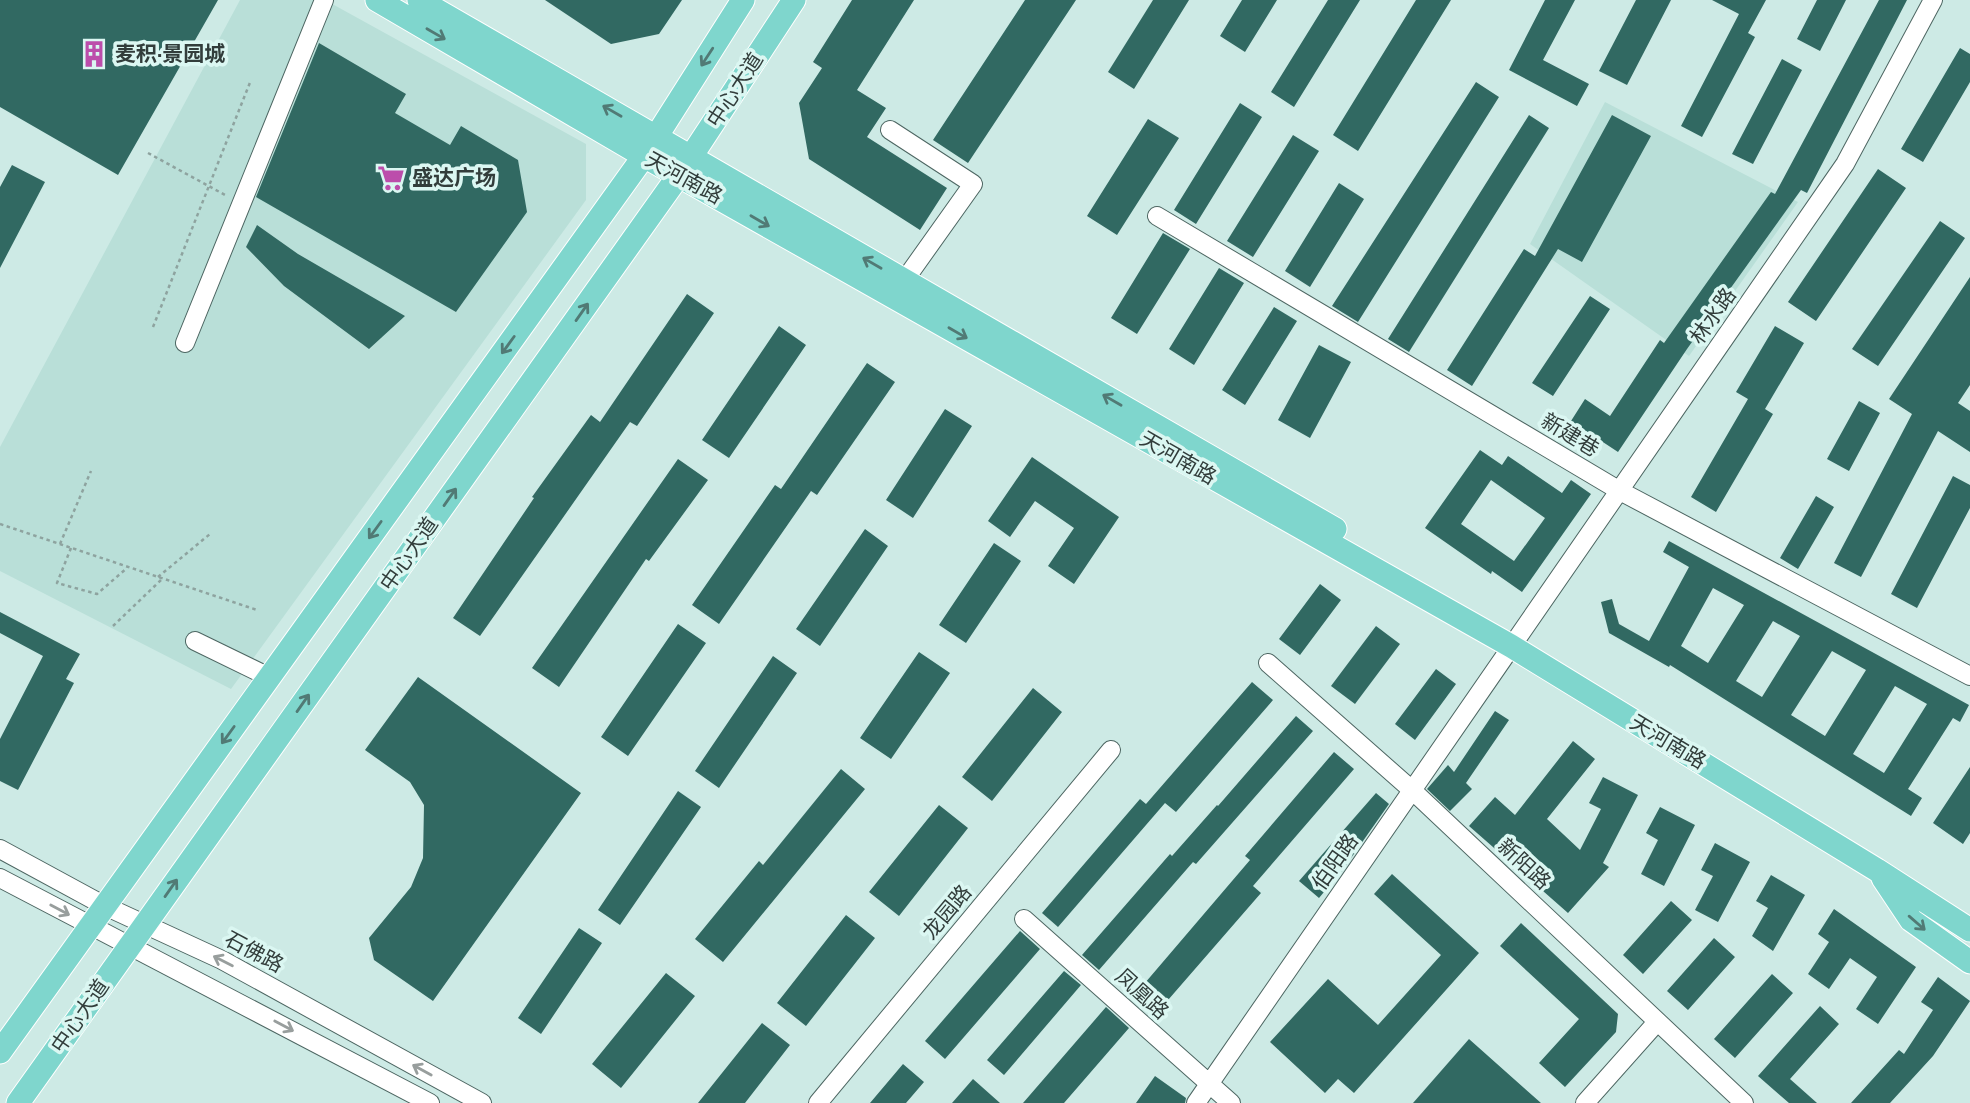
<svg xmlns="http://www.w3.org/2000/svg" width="1970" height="1103" font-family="Mulish,'Noto Sans SC',sans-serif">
	<rect width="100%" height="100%" fill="#cdeae5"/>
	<path fill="#b9dfd8" d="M 240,0 L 325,0 L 586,144 L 586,200 L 231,689 L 0,571 L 0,447 Z
		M 1605,102 L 1798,202 L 1689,356 L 1530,244 Z"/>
	<path fill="#316962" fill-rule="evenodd" d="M 0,0 L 218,0 L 118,175 L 0,107 Z
		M 545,0 L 682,0 L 659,34 L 611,44 Z
		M 852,0 L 914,0 L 857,90 L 886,108 L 867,137 L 947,188 L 920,230 L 809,159 L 799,103 L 822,68 L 813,62 Z
		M 1025,0 L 1076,0 L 968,163 L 933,140 Z
		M 1153,0 L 1189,0 L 1134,89 L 1108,72 Z
		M 1242,0 L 1277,0 L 1245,52 L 1220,36 Z
		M 1328,0 L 1360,0 L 1294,107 L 1271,92 Z
		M 1416,0 L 1451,0 L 1358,151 L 1333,135 Z
		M 1545,0 L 1575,0 L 1543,60 L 1589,84 L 1577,106 L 1509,70 Z
		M 1636,0 L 1671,0 L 1627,85 L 1599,71 Z
		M 1712,0 L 1766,0 L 1748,33 L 1755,37 L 1702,137 L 1681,126 L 1739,14 Z
		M 1817,0 L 1846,0 L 1820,51 L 1797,39 Z
		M 1879,0 L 1907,0 L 1807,193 L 1801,190 L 1687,349 L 1618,452 L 1571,421 L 1585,399 L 1610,416 L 1660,340 L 1664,343 L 1771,192 L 1775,194 Z
		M 319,43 L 406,94 L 395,113 L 450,145 L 461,126 L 518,160 L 527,212 L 456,312 L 256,197 Z
		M 1960,48 L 1970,54 L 1970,82 L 1923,162 L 1901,149 Z
		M 1782,59 L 1802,70 L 1753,164 L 1732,154 Z
		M 1476,82 L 1499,97 L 1358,322 L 1332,306 Z
		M 1240,103 L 1262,117 L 1196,224 L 1174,210 Z
		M 1529,115 L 1549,128 L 1409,352 L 1388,339 Z
		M 1612,115 L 1651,136 L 1582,262 L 1558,249 L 1472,386 L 1447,370 L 1524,249 L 1535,256 Z
		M 1148,119 L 1179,138 L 1117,235 L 1087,216 Z
		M 1293,135 L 1319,151 L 1253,257 L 1227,241 Z
		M 12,165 L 45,182 L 0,268 L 0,187 Z
		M 1878,169 L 1906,188 L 1816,321 L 1788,302 Z
		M 1339,183 L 1364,199 L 1310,287 L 1285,271 Z
		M 1940,221 L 1965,238 L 1878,366 L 1852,349 Z
		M 257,225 L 298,254 L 405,316 L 369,349 L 284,286 L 246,247 Z
		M 1163,233 L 1190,249 L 1137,334 L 1111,318 Z
		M 1219,268 L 1244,283 L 1194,365 L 1169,349 Z
		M 1970,277 L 1970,385 L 1958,403 L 1970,411 L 1970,452 L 1938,431 L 1861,577 L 1834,563 L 1912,414 L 1889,399 Z
		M 687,294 L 714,313 L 637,426 L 630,422 L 480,636 L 453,618 L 534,498 L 532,497 L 591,415 L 600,422 Z
		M 1590,296 L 1610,309 L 1553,396 L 1532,383 Z
		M 1274,307 L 1297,321 L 1245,405 L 1222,390 Z
		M 779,326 L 806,345 L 729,458 L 702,440 Z
		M 1775,326 L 1804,343 L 1765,409 L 1773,414 L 1716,512 L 1691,497 L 1748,399 L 1736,392 Z
		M 1319,345 L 1351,362 L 1310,438 L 1278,420 Z
		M 867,363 L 895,382 L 817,495 L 811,491 L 719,624 L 692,605 L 775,485 L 781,489 Z
		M 1859,401 L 1880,413 L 1849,471 L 1827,459 Z
		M 945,409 L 972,426 L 913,518 L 886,500 Z
		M 1480,450 L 1502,465 L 1508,456 L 1562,493 L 1571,480 L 1591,494 L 1522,592 L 1492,571 L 1491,574 L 1425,528 ZM 1491,480 L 1545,518 L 1514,561 L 1461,524 Z
		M 1032,457 L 1119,517 L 1074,584 L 1048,566 L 1074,528 L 1035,501 L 1010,537 L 988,521 Z
		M 678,459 L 708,480 L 649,561 L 646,559 L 559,687 L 532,668 Z
		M 1953,476 L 1970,485 L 1970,508 L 1917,608 L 1891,594 Z
		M 1816,496 L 1834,507 L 1798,569 L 1780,558 Z
		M 865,529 L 888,546 L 820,646 L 796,629 Z
		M 1669,541 L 1969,705 L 1960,722 L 1953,718 L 1908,789 L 1922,798 L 1911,816 L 1670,665 L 1669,667 L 1609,633 L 1601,602 L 1612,599 L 1619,624 L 1649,641 L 1689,567 L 1663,552 ZM 1713,588 L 1744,605 L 1708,663 L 1681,646 ZM 1773,621 L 1800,636 L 1762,697 L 1736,681 ZM 1832,651 L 1866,670 L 1825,736 L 1791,715 ZM 1895,686 L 1927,704 L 1884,773 L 1853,754 Z
		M 994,543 L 1021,561 L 966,643 L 939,625 Z
		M 1320,584 L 1341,600 L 1300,655 L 1279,639 Z
		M 0,612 L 80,654 L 66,679 L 74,683 L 18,790 L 0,781 L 0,739 L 43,656 L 0,633 Z
		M 678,624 L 706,643 L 628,756 L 601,737 Z
		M 1376,626 L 1400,644 L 1355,704 L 1331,686 Z
		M 919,652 L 950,673 L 891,759 L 860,738 Z
		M 773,656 L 797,673 L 719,788 L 695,771 Z
		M 1436,669 L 1456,684 L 1415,740 L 1395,724 Z
		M 418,677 L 581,793 L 433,1001 L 374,960 L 369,938 L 411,887 L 423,858 L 424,805 L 410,782 L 365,750 Z
		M 1252,682 L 1273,700 L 1176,812 L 1165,803 L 1058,927 L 1042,913 L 1140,799 L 1146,804 Z
		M 1033,688 L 1062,712 L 992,801 L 962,777 Z
		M 1495,711 L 1509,720 L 1466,783 L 1472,789 L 1450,811 L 1427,789 L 1448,765 L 1454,772 Z
		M 1296,716 L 1313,731 L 1196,864 L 1193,862 L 1099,970 L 1082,955 L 1170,854 L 1172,856 L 1217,805 L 1218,806 Z
		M 1573,741 L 1595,759 L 1547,819 L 1580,850 L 1601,809 L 1589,803 L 1603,777 L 1638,795 L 1603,863 L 1609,867 L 1568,913 L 1469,826 L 1495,797 L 1515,815 Z
		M 1334,752 L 1354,769 L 1253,886 L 1261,893 L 1155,1015 L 1133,997 L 1250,860 L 1245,856 Z
		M 1970,767 L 1970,833 L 1963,844 L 1933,823 Z
		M 841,769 L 865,789 L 723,962 L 695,939 L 759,861 L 763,865 Z
		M 678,791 L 701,807 L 620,925 L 598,910 Z
		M 1376,793 L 1389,804 L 1344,868 L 1319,898 L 1299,881 Z
		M 939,805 L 968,828 L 899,916 L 869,892 Z
		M 1660,807 L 1695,825 L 1664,886 L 1641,874 L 1658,840 L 1646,833 Z
		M 1715,843 L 1750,862 L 1718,922 L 1695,910 L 1713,876 L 1701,870 Z
		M 1392,874 L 1479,953 L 1354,1093 L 1338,1079 L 1325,1093 L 1270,1042 L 1328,979 L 1378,1025 L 1441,955 L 1374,894 Z
		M 1771,875 L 1805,895 L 1773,951 L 1752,936 L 1768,908 L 1756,901 Z
		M 1671,901 L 1692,920 L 1643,974 L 1623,955 Z
		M 1834,909 L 1916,967 L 1878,1024 L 1856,1009 L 1877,977 L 1850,958 L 1829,989 L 1808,974 L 1829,942 L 1818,934 Z
		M 846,915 L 875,938 L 806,1026 L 777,1003 Z
		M 1521,923 L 1618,1014 L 1616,1032 L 1565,1087 L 1539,1063 L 1579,1019 L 1500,946 Z
		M 579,928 L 602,943 L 541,1034 L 518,1018 Z
		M 1020,931 L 1040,949 L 945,1059 L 925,1041 Z
		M 1714,938 L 1735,957 L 1688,1010 L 1667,991 Z
		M 1064,971 L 1081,985 L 1004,1075 L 987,1060 Z
		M 666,973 L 695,996 L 621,1088 L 592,1064 Z
		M 1772,974 L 1793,993 L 1735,1058 L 1714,1039 Z
		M 1938,977 L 1970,1001 L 1933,1056 L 1890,1103 L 1851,1103 L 1899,1050 L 1904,1054 L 1933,1010 L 1921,1002 Z
		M 1820,1006 L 1839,1024 L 1790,1079 L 1817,1103 L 1789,1103 L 1758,1076 Z
		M 1106,1007 L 1129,1028 L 1064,1103 L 1023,1103 Z
		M 762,1023 L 790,1045 L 745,1103 L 698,1103 Z
		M 1469,1039 L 1541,1103 L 1413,1103 Z
		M 903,1064 L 924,1082 L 906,1103 L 870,1103 Z
		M 1155,1076 L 1186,1098 L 1185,1103 L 1136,1103 Z
		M 973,1079 L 1000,1103 L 952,1103 Z"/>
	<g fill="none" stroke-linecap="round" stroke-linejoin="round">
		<defs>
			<path id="minor" d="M 890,130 L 973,184 L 904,281
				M 1157,216 L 1620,491 L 1970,676
				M 185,343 L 324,0
				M 195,641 L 269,677
				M 1268,663 L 1413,791 L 1744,1103
				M 0,849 L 105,906 L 222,960 L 482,1103
				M 0,878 L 430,1103
				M 1024,919 L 1231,1103
				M 818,1103 L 1111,750
				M 1196,1103 L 1845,164 L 1933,0
				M 1585,1103 L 1657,1022"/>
			<path id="major" d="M 377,0 L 644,156 L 1511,646 L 1877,870 L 1970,930
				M 419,0 L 1335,529
				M 1883,878 L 1911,920 L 1970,962
				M 0,1052 L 644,156 L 743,0
				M 18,1103 L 679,175 L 794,0"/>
		</defs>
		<use href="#minor" stroke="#4d6662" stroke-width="20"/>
		<use href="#major" stroke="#fff" stroke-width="25"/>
		<path stroke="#8ea39f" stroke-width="2.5" stroke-dasharray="3.5 3.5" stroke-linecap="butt" d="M 148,153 L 227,196
			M 153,327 L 251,80
			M 0,524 L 257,610
			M 60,544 L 91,471
			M 71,548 L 57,583 L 97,594 L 127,568
			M 158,577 L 210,534
			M 113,626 L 161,580"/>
		<use href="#minor" stroke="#fff" stroke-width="18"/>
		<use href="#major" stroke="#7fd6cd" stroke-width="23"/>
	</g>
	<defs><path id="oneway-shaft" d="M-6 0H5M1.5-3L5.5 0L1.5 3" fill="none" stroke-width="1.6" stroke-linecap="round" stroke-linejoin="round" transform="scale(1.75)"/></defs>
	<g stroke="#517a75">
		<use href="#oneway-shaft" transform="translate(436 34) rotate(30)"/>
		<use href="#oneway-shaft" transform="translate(707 57) rotate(123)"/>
		<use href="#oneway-shaft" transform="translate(612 111) rotate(-150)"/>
		<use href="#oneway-shaft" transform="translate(760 221) rotate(30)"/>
		<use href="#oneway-shaft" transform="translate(872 263) rotate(-150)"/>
		<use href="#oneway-shaft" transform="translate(582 312) rotate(-55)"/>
		<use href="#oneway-shaft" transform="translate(958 333) rotate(30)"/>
		<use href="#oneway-shaft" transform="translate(508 345) rotate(126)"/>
		<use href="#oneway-shaft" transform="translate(1112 400) rotate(-150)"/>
		<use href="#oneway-shaft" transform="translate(450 497) rotate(-55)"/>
		<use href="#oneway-shaft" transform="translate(375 530) rotate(126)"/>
		<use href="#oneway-shaft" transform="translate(303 703) rotate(-55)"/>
		<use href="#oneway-shaft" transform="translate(228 735) rotate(126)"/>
		<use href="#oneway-shaft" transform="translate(171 888) rotate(-55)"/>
		<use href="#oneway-shaft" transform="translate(1917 923) rotate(41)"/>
	</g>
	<g stroke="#989e9d">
		<use href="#oneway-shaft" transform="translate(60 910) rotate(28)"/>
		<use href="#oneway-shaft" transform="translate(223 961) rotate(-153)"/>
		<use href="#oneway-shaft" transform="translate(284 1026) rotate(28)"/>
		<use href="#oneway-shaft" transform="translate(422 1070) rotate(-151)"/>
	</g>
	<defs>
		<symbol id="building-bare" viewBox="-9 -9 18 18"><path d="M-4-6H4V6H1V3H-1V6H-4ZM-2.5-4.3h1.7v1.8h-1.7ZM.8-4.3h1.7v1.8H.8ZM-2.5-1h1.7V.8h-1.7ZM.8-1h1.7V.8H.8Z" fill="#bc4dab" stroke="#dbf7f2" stroke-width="2.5" paint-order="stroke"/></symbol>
		<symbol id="supermarket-bare" viewBox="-9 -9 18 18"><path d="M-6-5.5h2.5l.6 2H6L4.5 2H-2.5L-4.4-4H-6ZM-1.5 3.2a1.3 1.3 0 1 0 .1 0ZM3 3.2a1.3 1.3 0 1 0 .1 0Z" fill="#bc4dab" stroke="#dbf7f2" stroke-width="2.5" paint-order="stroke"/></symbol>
	</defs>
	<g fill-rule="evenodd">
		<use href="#building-bare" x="75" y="35" width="38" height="38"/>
		<use href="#supermarket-bare" x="372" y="159" width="38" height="38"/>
	</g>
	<g text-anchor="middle" stroke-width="7" stroke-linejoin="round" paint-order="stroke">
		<g font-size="21" font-weight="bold" fill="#323d3b" stroke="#dbf7f2" text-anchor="start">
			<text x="115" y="61">麦积·景园城</text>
			<text x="412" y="185">盛达广场</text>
		</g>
		<g font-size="21" fill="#323d3b" stroke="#dbf7f2">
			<text transform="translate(735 90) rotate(-57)" y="7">中心大道</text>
			<text transform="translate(684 178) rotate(29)" y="7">天河南路</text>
			<text transform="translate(1713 316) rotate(-55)" y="7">林水路</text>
			<text transform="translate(1570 435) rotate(31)" y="7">新建巷</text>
			<text transform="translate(1178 458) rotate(30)" y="7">天河南路</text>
			<text transform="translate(409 554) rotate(-55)" y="7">中心大道</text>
			<text transform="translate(1668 742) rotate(31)" y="7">天河南路</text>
			<text transform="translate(1335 862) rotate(-55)" y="7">伯阳路</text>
			<text transform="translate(1524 864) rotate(43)" y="7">新阳路</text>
			<text transform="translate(947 912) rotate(-50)" y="7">龙园路</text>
			<text transform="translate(254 952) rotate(28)" y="7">石佛路</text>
			<text transform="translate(1142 994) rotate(42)" y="7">凤凰路</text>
			<text transform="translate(80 1016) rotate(-55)" y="7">中心大道</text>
		</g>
	</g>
</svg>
